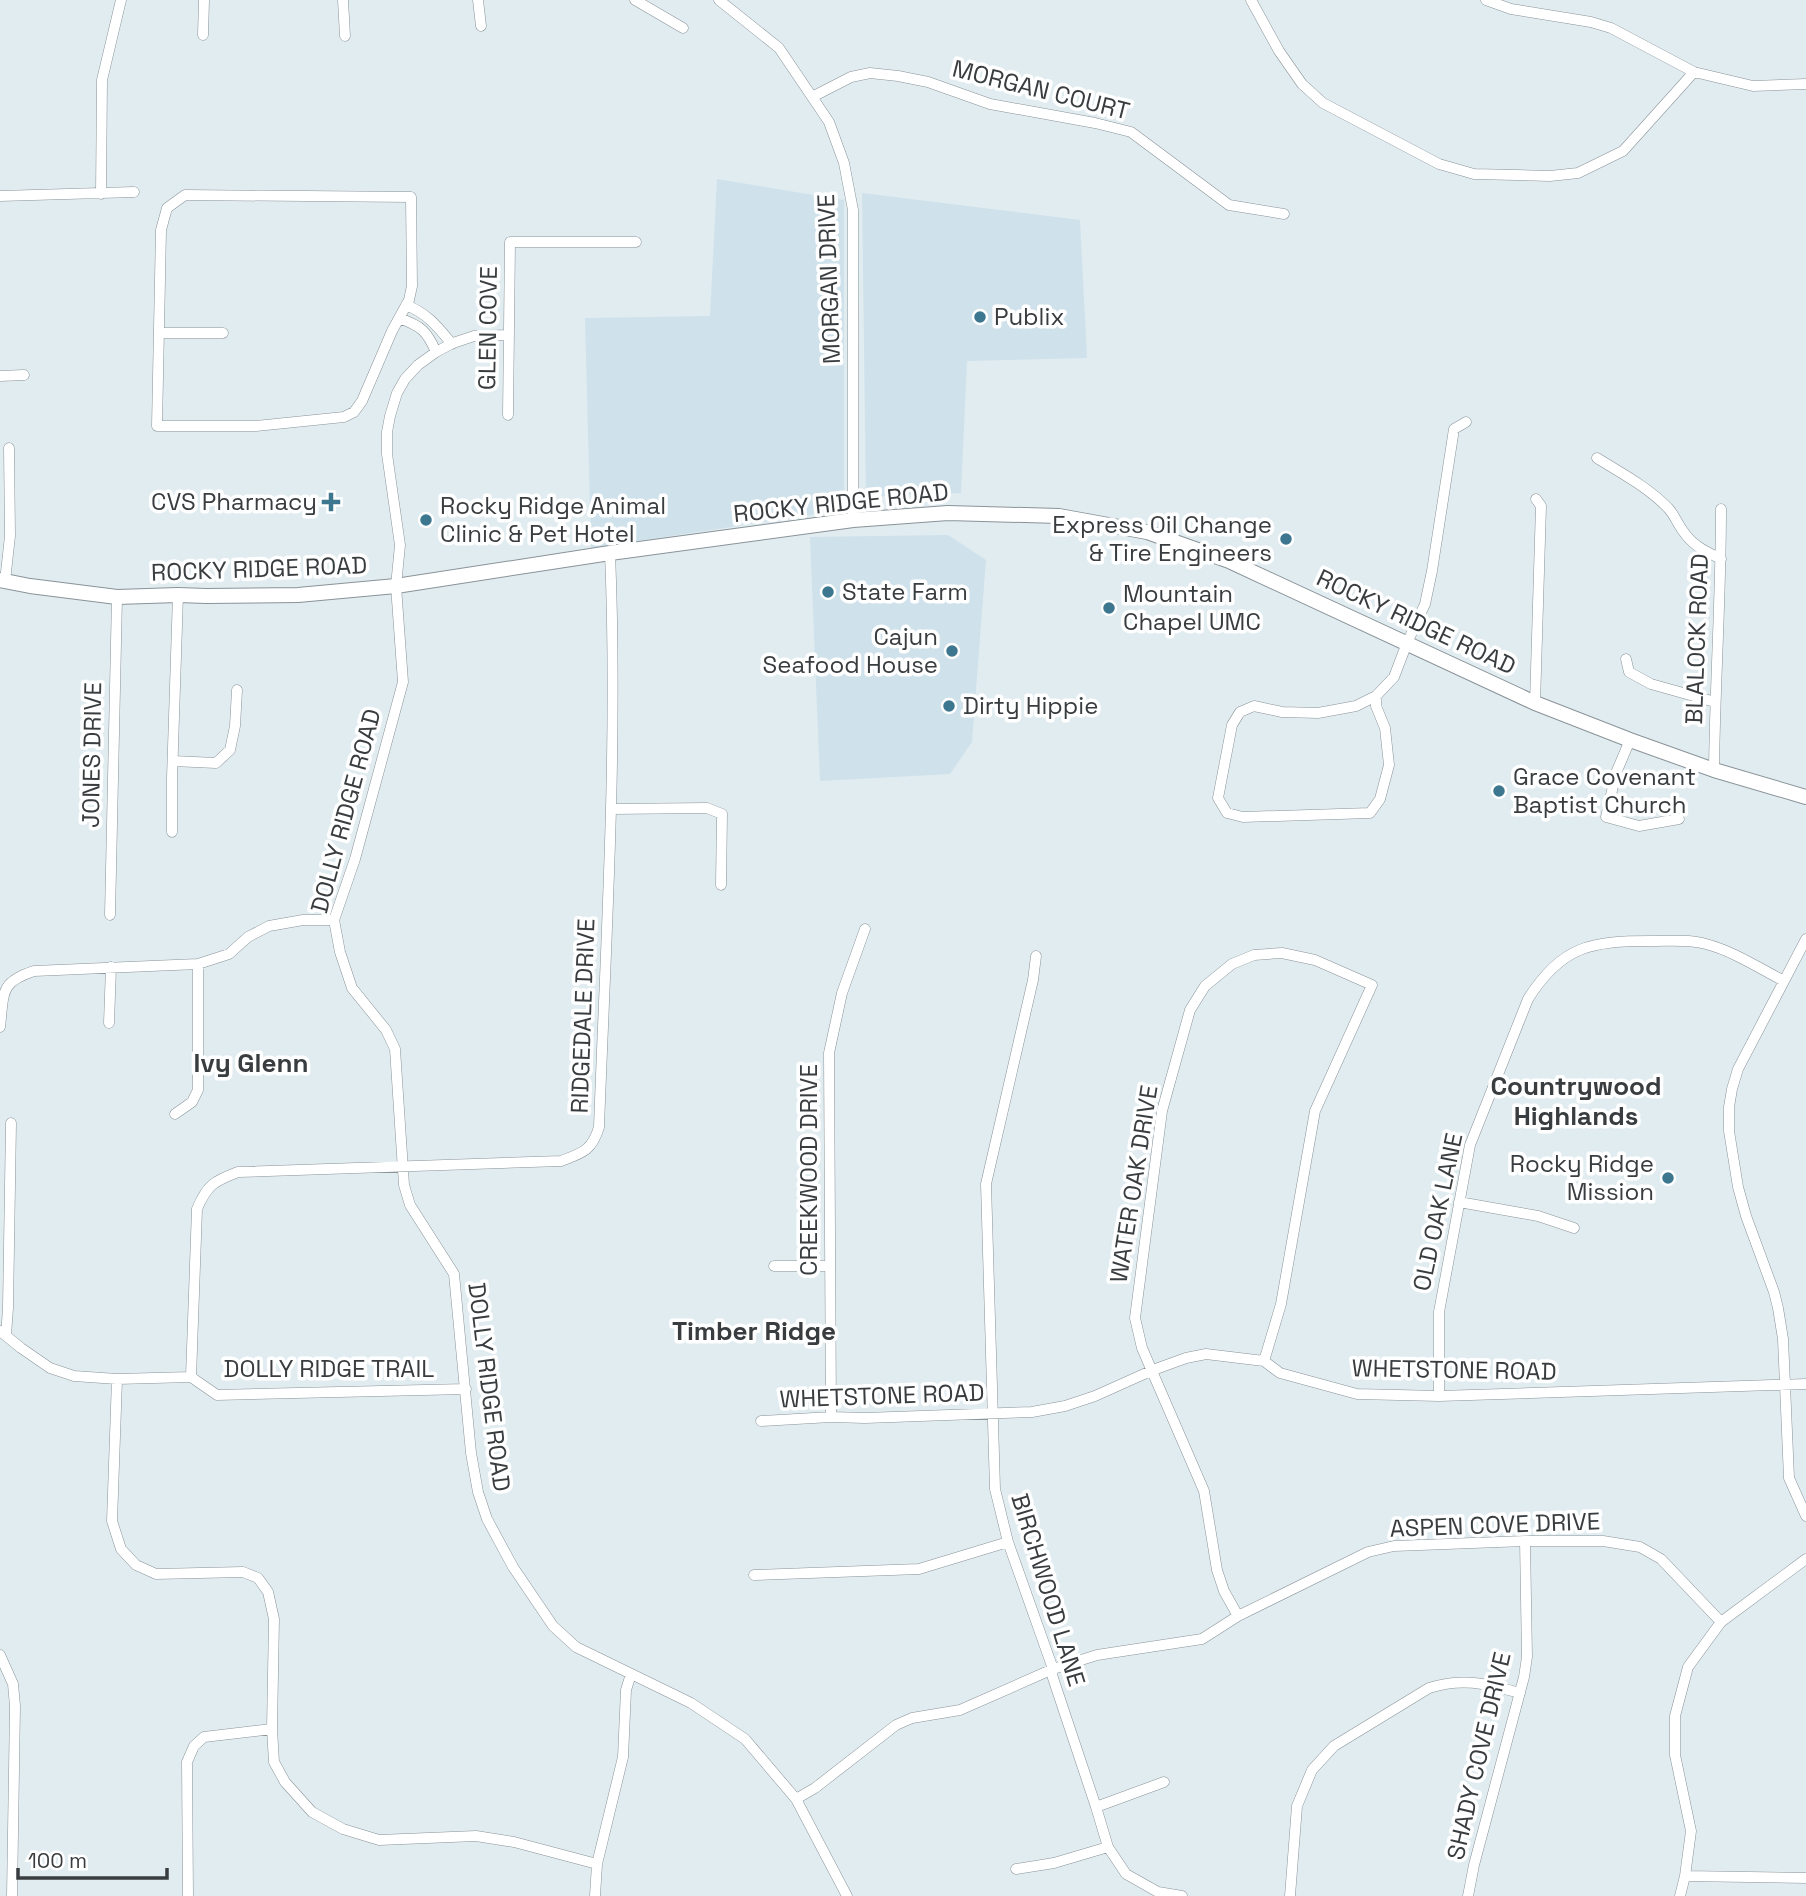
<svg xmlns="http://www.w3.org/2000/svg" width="1806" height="1896" font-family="'Space Grotesk',sans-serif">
	<rect width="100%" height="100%" fill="#e1ecf1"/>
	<path fill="#cfe1ea" d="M 717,179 L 844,200 L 844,510 L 591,548 L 585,318 L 710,316 Z
		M 862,193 L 1080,220 L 1087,358 L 967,361 L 961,493 L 866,497 Z
		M 948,535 L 986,560 L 972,742 L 950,774 L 820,781 L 810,537 Z"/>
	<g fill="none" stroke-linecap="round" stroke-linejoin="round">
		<defs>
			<path id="street" d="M 343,0 L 345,36
				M 478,0 L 481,26
				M 635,0 L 683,28
				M 719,0 L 779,48 L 829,122 L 844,163 L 853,210 L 853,520
				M 1251,0 L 1279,51 L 1302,84 L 1323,103 L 1439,164 L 1474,174 L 1550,176 L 1578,173 L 1623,151 L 1694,72
				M 1486,0 L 1511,9 L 1591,22 L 1611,28 L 1694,72 L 1753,86 L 1806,84
				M 203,35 L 204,0
				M 812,97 L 851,77 L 870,73 L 898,76 L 928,82 L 990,104 L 1095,123 L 1131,132 L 1229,205 L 1284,214
				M 101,194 L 102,80 L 121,0
				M 185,195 L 411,197 L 412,286 L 409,300 L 392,331 L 362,401 L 354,412 L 344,417 L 256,426 L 157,426 L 161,230 L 167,208 Z
				M 0,196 L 134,192
				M 406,305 C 428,314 437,326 452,344
				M 399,318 C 421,326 427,331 436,352
				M 159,333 L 223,333
				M 509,335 L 474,336 L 453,343 L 436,352 L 418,365 L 405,379 L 397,393 L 390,416 L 387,432 L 387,454 L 400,545 L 396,586 L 403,682 L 355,859 L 334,920 L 340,952 L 352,988 L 386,1030 L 395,1049 L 404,1185 L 410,1205 L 454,1274 L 471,1453 L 478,1492 L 487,1519 L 513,1567 L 553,1626 L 576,1647 L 691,1703 L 745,1739 L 796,1799 L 847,1896
				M 0,376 L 24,375
				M 508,415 L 510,242 L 636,242
				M 1597,458 C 1621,473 1648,487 1668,508 C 1674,514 1677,523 1683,531 C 1693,546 1705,551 1721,559
				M 5,581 L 10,536 L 9,448
				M 1626,659 L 1629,672 L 1651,684 L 1715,702
				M 1376,696 L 1356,706 L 1318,713 L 1282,712 L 1254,706 L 1240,712 L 1232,725 L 1218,798 L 1227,813 L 1243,817 L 1370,813 L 1380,799 L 1389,765 L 1385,728 L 1376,706 L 1376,696 L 1394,677 L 1407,643 L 1425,604 L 1432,571 L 1454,429 L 1466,422
				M 1535,703 L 1541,506 L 1536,499
				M 1630,740 L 1616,773 L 1606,817 L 1639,826 L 1679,819
				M 173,761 L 216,763 L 230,750 L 235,726 L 237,690
				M 1714,770 C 1715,683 1721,596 1721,509
				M 611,809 L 707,808 L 722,814 L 721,885
				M 172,832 L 172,778 L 178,595
				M 110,915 L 117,597
				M 1806,939 L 1738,1069 L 1732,1089 L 1729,1107 L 1729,1131 L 1738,1187 L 1746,1216 L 1774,1292 L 1778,1308 L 1783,1339 L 1789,1478 L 1806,1516
				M 1036,956 L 1033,980 L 986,1184 L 995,1489 L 1008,1542 L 1053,1669 L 1052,1675 L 1096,1807 L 1108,1847 L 1126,1874 L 1158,1892 L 1182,1896
				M 109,1023 L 111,967
				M 0,1027 C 4,992 0,982 34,971 L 198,964 L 229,954 L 248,937 L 269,926 L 303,920 L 334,920
				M 175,1114 L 192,1102 L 198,1090 L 198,964
				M 1459,1202 L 1538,1216 L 1574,1228
				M 774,1266 L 830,1266
				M 0,1331 L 21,1348 L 50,1368 L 74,1376 L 117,1379 L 191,1377 L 217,1395 L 466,1389
				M 6,1335 L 8,1308 L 11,1123
				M 191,1377 L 197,1209 C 207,1185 214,1181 238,1172 L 561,1161 C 582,1153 592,1151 599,1127 C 606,936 618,745 610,553
				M 117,1379 L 112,1521 L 121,1549 L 136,1565 L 156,1574 L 243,1572 L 258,1578 L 268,1592 L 274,1619 L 272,1729 L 274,1762 L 285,1782 L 312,1812 L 343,1829 L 379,1840 L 476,1836 L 514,1842 L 597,1864
				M 1439,1396 L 1439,1312 L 1470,1145 L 1528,999 C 1562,945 1592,941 1652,941 C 1670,941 1689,939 1706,944 C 1733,951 1759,968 1784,981
				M 831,1417 L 829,1053 L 842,993 L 865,929
				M 761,1421 L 831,1417 L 865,1418 L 1032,1412 L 1065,1406 L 1095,1396 L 1153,1370 L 1186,1358 L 1206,1354 L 1264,1361 L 1280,1373 L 1357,1394 L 1439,1396 L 1806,1384
				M 754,1575 L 919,1569 L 1008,1542
				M 1238,1616 L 1224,1591 L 1217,1570 L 1204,1491 L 1142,1348 L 1135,1318 L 1162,1111 L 1190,1010 L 1205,986 L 1232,964 L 1254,955 L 1282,953 L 1315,960 L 1372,985 L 1315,1111 L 1281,1304 L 1264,1361
				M 0,1655 L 13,1684 L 15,1706 L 12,1896
				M 796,1799 L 815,1788 L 896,1725 L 912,1718 L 960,1710 L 1053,1669 L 1097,1655 L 1202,1639 L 1238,1616 L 1368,1552 L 1394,1546 L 1525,1541 L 1603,1541 L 1640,1547 L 1661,1559 L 1721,1622
				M 1096,1807 L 1164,1782
				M 1016,1869 L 1054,1863 L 1108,1847
				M 1685,1876 L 1806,1878
				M 188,1896 L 187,1762 L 194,1746 L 204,1737 L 272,1729
				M 595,1896 L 597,1864 L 623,1757 L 626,1690 L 631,1674
				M 1290,1896 L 1297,1806 L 1312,1770 L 1334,1746 L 1429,1688 C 1464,1677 1486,1684 1520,1693
				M 1468,1896 L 1474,1865 L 1524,1677 L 1527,1657 L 1525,1541
				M 1680,1896 L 1685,1876 L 1691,1831 L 1675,1755 L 1675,1716 L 1688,1667 L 1721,1622 L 1806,1559"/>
			<path id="secondary" d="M 0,580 L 30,586 L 117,597 L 178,595 L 206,596 L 298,595 L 396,586 L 610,553 L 853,520 L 948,513 L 1059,516 L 1147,532 L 1229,561 L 1535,703 L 1630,740 L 1714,770 L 1806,797"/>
		</defs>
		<use href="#street" stroke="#899398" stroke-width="11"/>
		<use href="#secondary" stroke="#899398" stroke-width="16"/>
		<use href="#street" stroke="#fff" stroke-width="10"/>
		<use href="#secondary" stroke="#fff" stroke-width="14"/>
	</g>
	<g fill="#3c778f" stroke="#fff" stroke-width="2.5">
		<circle cx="980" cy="317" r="7"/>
		<path d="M327.5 491.5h7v7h7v7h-7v7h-7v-7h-7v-7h7z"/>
		<circle cx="426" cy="520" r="7"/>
		<circle cx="1286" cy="539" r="7"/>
		<circle cx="828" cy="592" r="7"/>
		<circle cx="1109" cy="608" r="7"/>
		<circle cx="952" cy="651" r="7"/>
		<circle cx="949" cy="706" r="7"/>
		<circle cx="1499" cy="791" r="7"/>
		<circle cx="1668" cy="1178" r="7"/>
	</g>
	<g text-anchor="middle" stroke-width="7" stroke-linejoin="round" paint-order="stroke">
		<g font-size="24" fill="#393d3f" stroke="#fff">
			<text transform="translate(1041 90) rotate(14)" y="8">MORGAN COURT</text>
			<text transform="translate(829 279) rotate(-92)" y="8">MORGAN DRIVE</text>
			<text transform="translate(488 328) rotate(-89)" y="8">GLEN COVE</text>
			<text transform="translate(841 503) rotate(-6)" y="8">ROCKY RIDGE ROAD</text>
			<text transform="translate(259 569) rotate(-2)" y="8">ROCKY RIDGE ROAD</text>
			<text transform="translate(1416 622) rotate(25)" y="8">ROCKY RIDGE ROAD</text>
			<text transform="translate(1697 639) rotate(-88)" y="8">BLALOCK ROAD</text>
			<text transform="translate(92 755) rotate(-89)" y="8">JONES DRIVE</text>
			<text transform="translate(346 811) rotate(-75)" y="8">DOLLY RIDGE ROAD</text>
			<text transform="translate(583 1016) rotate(-88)" y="8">RIDGEDALE DRIVE</text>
			<text transform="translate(809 1170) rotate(-90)" y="8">CREEKWOOD DRIVE</text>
			<text transform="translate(1134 1184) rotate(-81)" y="8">WATER OAK DRIVE</text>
			<text transform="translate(1438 1212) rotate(-78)" y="8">OLD OAK LANE</text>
			<text x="329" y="1377">DOLLY RIDGE TRAIL</text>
			<text transform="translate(1454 1370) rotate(1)" y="8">WHETSTONE ROAD</text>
			<text transform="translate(489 1387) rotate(83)" y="8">DOLLY RIDGE ROAD</text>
			<text transform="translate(882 1396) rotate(-2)" y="8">WHETSTONE ROAD</text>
			<text transform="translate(1495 1525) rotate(-2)" y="8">ASPEN COVE DRIVE</text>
			<text transform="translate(1048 1590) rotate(73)" y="8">BIRCHWOOD LANE</text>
			<text transform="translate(1479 1756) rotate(-77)" y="8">SHADY COVE DRIVE</text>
		</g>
		<g font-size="24" fill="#393d3f" stroke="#fff" text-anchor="start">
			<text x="994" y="325">Publix</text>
			<text x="317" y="510" text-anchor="end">CVS Pharmacy</text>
			<text x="440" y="514">Rocky Ridge Animal<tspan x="440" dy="28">Clinic &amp; Pet Hotel</tspan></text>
			<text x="1272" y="533" text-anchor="end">Express Oil Change<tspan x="1272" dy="28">&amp; Tire Engineers</tspan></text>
			<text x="842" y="600">State Farm</text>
			<text x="1123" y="602">Mountain<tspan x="1123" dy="28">Chapel UMC</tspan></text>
			<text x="938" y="645" text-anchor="end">Cajun<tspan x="938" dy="28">Seafood House</tspan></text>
			<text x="963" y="714">Dirty Hippie</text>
			<text x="1513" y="785">Grace Covenant<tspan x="1513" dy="28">Baptist Church</tspan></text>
			<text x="1654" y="1172" text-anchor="end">Rocky Ridge<tspan x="1654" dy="28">Mission</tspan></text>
		</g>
		<g font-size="26" font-weight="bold" fill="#393d3f" stroke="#fff">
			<text x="251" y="1072">Ivy Glenn</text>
			<text x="1576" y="1095">Countrywood<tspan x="1576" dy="30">Highlands</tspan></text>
			<text x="754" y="1340">Timber Ridge</text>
		</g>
	</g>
	<path d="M18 1868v10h149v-10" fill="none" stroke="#393d3f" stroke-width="3.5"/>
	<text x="28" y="1868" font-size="21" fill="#393d3f" stroke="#ffffff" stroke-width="5" paint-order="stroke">100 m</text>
</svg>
